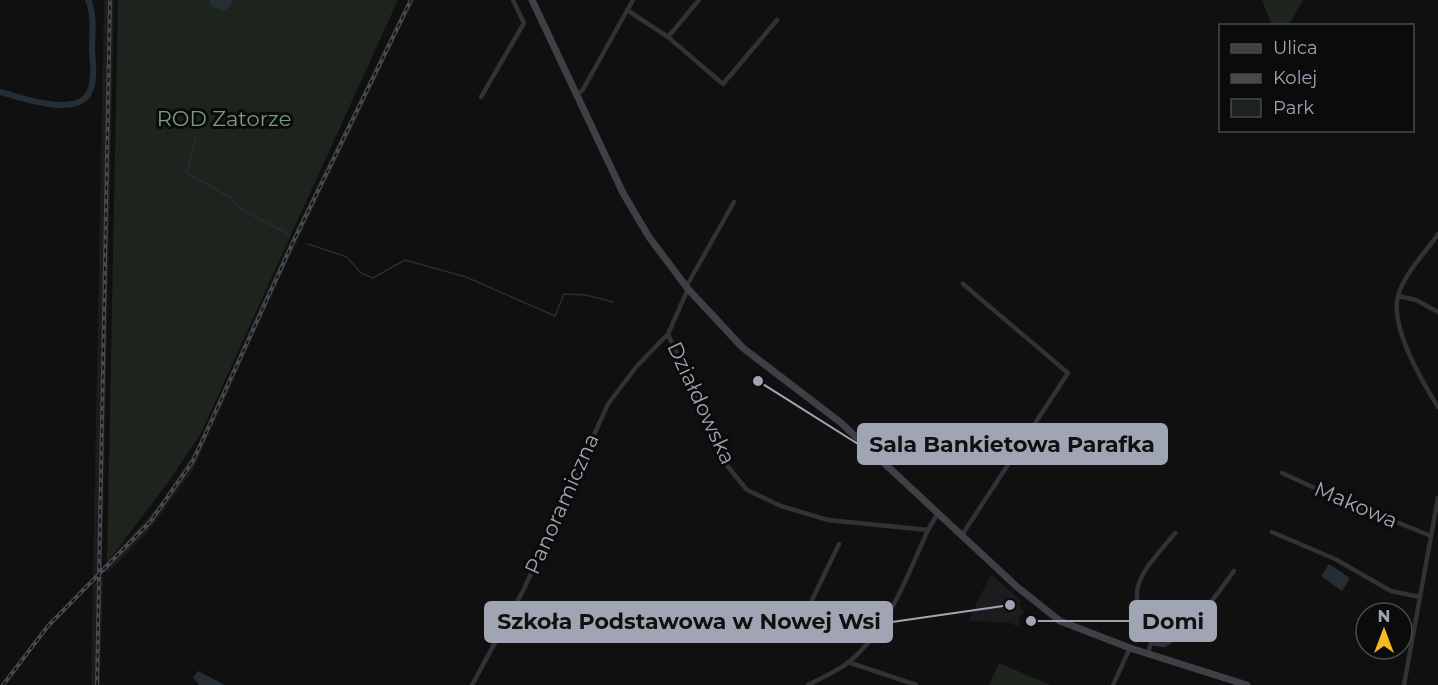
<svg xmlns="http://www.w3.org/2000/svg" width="1438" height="685" font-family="Montserrat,sans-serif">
	<rect width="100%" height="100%" fill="#101011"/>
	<path fill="#1c1c1e" d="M 104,0 L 114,0 L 102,567 L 158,507 L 197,447 L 284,254 L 408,0 L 414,0 L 281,275 L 193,470 L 148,532 L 109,571 L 105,573 L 101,569 L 93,577 Z
		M 991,574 L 1021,601 L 1019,605 L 1024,611 L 1018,620 L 1020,628 L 1011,623 L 968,621 Z
		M 103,576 L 100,685 L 91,685 L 93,585 Z"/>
	<path fill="#1c241d" d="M 118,0 L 210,0 L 228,9 L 234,0 L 398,0 L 200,435 L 167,484 L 107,563 Z
		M 1262,0 L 1303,0 L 1289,25 L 1272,26 Z
		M 999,663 L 1050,685 L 989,685 Z"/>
	<path fill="#262e35" d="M 234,0 L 228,9 L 222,10 L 211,6 L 210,0 Z
		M 1329,564 L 1350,578 L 1342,591 L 1321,576 Z
		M 198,671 L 225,685 L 199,685 L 193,677 Z"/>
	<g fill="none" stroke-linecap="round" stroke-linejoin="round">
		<path stroke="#262e35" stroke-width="1.5" d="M 196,137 L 187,173 L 231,198 L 244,211 L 287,233 L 289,237
			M 308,244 L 347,257 L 361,273 L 373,278 L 405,260 L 466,277 L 555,316 L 564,294 L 586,295 L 613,302"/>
		<path stroke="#262e35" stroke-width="6" d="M 0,92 C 21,97 75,118 89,93 C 95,82 93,63 92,51 C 92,34 95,15 88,0"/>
		<path stroke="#313136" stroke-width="4.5" d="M 627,10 L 668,37 L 723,84 L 777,20
			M 668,37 L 699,0
			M 576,94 L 582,91 L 633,0
			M 481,97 L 524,23 L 513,0
			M 1438,234 C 1425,253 1404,274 1398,296 C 1390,328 1422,381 1438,407
			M 686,287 L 734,202
			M 688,289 L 668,334 L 725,463 L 747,490 L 781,506 L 828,520 L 928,530 L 938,513
			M 1398,296 L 1416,300 L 1438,312
			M 1282,473 L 1330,495 L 1431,536
			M 1272,532 L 1335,559 L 1391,591 L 1420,597
			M 962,535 L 1068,373 L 963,284
			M 839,544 L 812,600 L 813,604 L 876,634
			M 1152,643 L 1164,645 C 1195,627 1213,600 1234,571
			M 1147,654 C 1161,627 1135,616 1137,592 C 1139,571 1162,550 1175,533
			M 848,662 L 916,685
			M 472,685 L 524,589 L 608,404 L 637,366 L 668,334
			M 808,685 C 822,678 837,671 849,662 C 889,629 907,576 928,530
			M 1113,685 L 1130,648
			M 1404,685 L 1438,498"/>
		<path stroke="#3f4046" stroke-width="7" d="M 532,0 L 623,193 L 649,237 L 688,289 L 743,348 L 840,422 L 1016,586 L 1060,621 L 1130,648 L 1247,685"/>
		<defs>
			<path id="rail" d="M 3,685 L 48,626 L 150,522 L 193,461 L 295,238 L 411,0
				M 97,685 L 110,0"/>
		</defs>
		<use href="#rail" stroke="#48494f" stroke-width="4"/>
		<use href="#rail" stroke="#0b0b0c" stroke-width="1.5" stroke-dasharray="4.5" stroke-linecap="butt"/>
	</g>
	<g text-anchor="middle" stroke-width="6" stroke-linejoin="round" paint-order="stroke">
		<g font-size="21" fill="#769f7b" stroke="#0b0b0c">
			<text x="224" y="126">ROD Zatorze</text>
		</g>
		<g font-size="21" fill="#a0a5b3" stroke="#0b0b0c">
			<text transform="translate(701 403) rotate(65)" y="7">Działdowska</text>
			<text transform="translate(562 504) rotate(-66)" y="7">Panoramiczna</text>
			<text transform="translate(1356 505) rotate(23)" y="7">Makowa</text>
		</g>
	</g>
	<path fill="none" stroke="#a0a5b3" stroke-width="2" d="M758 381L858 444M1031 621L1130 621M1010 605L892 622"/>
	<g fill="#a0a5b3" stroke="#0b0b0c" stroke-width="2">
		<circle cx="758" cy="381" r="6"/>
		<circle cx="1031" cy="621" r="6"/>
		<circle cx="1010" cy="605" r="6"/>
	</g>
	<g fill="#a0a5b3" stroke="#a0a5b3" stroke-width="2">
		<rect x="858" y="424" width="309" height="40" rx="6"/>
		<rect x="1130" y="601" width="86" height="40" rx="6"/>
		<rect x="485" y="602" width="407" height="40" rx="6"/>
	</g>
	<g font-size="22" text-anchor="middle" font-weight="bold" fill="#111">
		<text x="1012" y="452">Sala Bankietowa Parafka</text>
		<text x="1173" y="629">Domi</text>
		<text x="689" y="629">Szkoła Podstawowa w Nowej Wsi</text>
	</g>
	<rect x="1219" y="24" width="195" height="108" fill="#0b0b0c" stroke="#47494f" stroke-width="1.5"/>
	<rect x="1231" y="44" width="30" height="9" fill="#3f4046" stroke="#47494f" stroke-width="1.5"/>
	<text x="1273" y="54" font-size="18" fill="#a0a5b3">Ulica</text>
	<rect x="1231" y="74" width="30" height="9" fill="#48494f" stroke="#47494f" stroke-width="1.5"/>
	<text x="1273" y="84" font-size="18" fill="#a0a5b3">Kolej</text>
	<rect x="1231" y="99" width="30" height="18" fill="#1c241d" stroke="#47494f" stroke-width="1.5"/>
	<text x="1273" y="114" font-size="18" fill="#a0a5b3">Park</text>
	<g transform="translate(1384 631)"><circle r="28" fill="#0b0b0c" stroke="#47494f" stroke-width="1.5"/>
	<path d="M0-4.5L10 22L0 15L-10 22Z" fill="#f6b823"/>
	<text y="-9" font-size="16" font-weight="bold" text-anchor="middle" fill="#a0a5b3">N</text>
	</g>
</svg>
